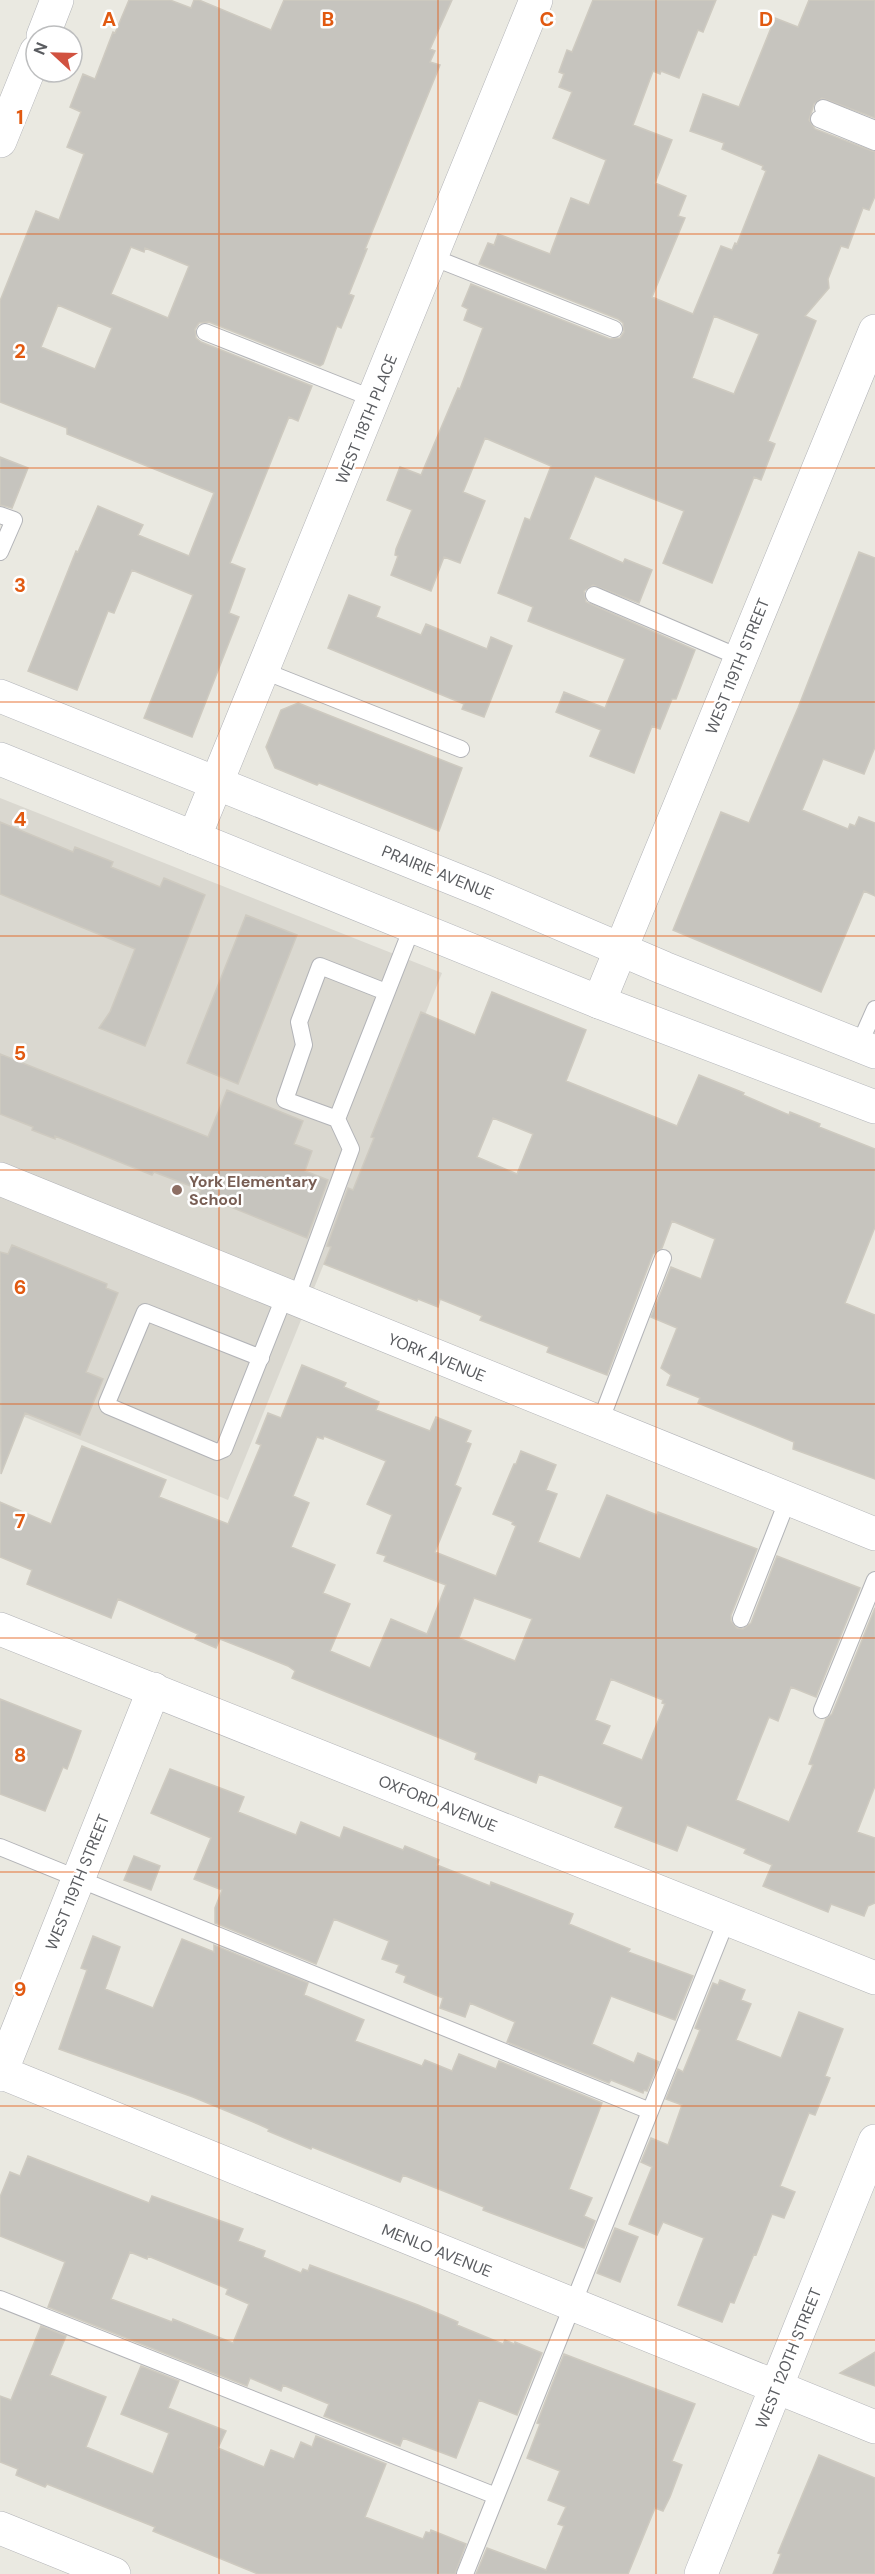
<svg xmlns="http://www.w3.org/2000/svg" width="875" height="2574" font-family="'DM Sans',sans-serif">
	<rect width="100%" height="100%" fill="#eae9e1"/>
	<path fill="#dad8d0" d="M 0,798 L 442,973 L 228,1500 L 0,1407 Z"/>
	<path fill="#c6c4be" stroke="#cecac0" stroke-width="1.5" fill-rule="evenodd" d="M 129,0 L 170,0 L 191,8 L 194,0 L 199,0 L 271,30 L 284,0 L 452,0 L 430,49 L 435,51 L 430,62 L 440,65 L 365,249 L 367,249 L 349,294 L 354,296 L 341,328 L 337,326 L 323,364 L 320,366 L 209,322 L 199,323 L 195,329 L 196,338 L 201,342 L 312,386 L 298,421 L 289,417 L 230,563 L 245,569 L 229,613 L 239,617 L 192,737 L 144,718 L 193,595 L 132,570 L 114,613 L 108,611 L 77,690 L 28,671 L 76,551 L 78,552 L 98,506 L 143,525 L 138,535 L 189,556 L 214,493 L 67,434 L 67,428 L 0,402 L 0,301 L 36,211 L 59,220 L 84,154 L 67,147 L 81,112 L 70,107 L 83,74 L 95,79 L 113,32 L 115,33 ZM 131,247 L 144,252 L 145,248 L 189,266 L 168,318 L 111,294 ZM 58,305 L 112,328 L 95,369 L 41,347 Z
		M 593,0 L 716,0 L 703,32 L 698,30 L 679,78 L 661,71 L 660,74 L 653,71 L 633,125 L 672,140 L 655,183 L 686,196 L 678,216 L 685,218 L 652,297 L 693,314 L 721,246 L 732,250 L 735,243 L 737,244 L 766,171 L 762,169 L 763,166 L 722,149 L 724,143 L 690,131 L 703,94 L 739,107 L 775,18 L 798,27 L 809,0 L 875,0 L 875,118 L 822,98 L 814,104 L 809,120 L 815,129 L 875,152 L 875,196 L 869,210 L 863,208 L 848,248 L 841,246 L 828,279 L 829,288 L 805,316 L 816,321 L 768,441 L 775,444 L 761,480 L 754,477 L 712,583 L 663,563 L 684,511 L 595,476 L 569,539 L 623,563 L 625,559 L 652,570 L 639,603 L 593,585 L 584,591 L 586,602 L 695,650 L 676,699 L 672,699 L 660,729 L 652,726 L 634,773 L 590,756 L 601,730 L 556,712 L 564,692 L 605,708 L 625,659 L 528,621 L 533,607 L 498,593 L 525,518 L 530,520 L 551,466 L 485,438 L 463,492 L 485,501 L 460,563 L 444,557 L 431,591 L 391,575 L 398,556 L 395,555 L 396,549 L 412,510 L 387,500 L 400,467 L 421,475 L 458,388 L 460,389 L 483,328 L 464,320 L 468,309 L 462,306 L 471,284 L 610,339 L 620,338 L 624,332 L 623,323 L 618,319 L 479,264 L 488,243 L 494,245 L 498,234 L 550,254 L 571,198 L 589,205 L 606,160 L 553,138 L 572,92 L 559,87 L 564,74 L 559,72 L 567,50 L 572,52 ZM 714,316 L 759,334 L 734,394 L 692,378 Z
		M 0,457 L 28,468 L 12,508 L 0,505 Z
		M 859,552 L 875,558 L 875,747 L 864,774 L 823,759 L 802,810 L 848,829 L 850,824 L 855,826 L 859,817 L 875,823 L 875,896 L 864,891 L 821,992 L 673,930 L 721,812 L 749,823 L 798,708 Z
		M 349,595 L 380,607 L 376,617 L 421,635 L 426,624 L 487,649 L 491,637 L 512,646 L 484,717 L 462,709 L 464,704 L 328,648 Z
		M 298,703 L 462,768 L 439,831 L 319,783 L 317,785 L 275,768 L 266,747 L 281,710 Z
		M 0,822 L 73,852 L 75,847 L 113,862 L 111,867 L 160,887 L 164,878 L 205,895 L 145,1046 L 99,1028 L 110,1012 L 135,949 L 0,894 Z
		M 246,915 L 297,935 L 238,1084 L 187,1063 Z
		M 492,992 L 586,1030 L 566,1081 L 677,1126 L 699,1075 L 744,1093 L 743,1095 L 789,1115 L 790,1112 L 820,1124 L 819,1127 L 875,1149 L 875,1227 L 845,1303 L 875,1315 L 875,1479 L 793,1449 L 794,1442 L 698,1403 L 700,1398 L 667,1385 L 671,1375 L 661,1368 L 677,1328 L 651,1317 L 671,1267 L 701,1279 L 715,1239 L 672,1221 L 662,1248 L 653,1254 L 607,1375 L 547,1352 L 549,1347 L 480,1320 L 482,1316 L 440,1299 L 438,1307 L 418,1299 L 417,1301 L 324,1264 L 331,1247 L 327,1246 L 348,1188 L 353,1190 L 374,1138 L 371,1137 L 421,1012 L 475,1035 ZM 493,1118 L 533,1134 L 517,1174 L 477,1157 Z
		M 0,1054 L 208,1137 L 227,1090 L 303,1121 L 294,1144 L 312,1151 L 305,1171 L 328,1180 L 307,1238 L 199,1194 L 201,1190 L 154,1172 L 152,1175 L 55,1136 L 55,1139 L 32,1130 L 33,1127 L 0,1114 Z
		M 12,1245 L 107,1284 L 106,1288 L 118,1293 L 86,1372 L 103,1379 L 80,1435 L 25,1413 L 1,1474 L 0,1252 L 8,1254 Z
		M 302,1365 L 346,1383 L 344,1387 L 379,1402 L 376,1410 L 430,1431 L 436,1417 L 471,1431 L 466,1442 L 471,1444 L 455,1485 L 461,1488 L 435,1552 L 496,1576 L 516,1526 L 512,1524 L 513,1522 L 493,1514 L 514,1464 L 516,1464 L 521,1451 L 556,1465 L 546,1490 L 557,1494 L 538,1542 L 580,1559 L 607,1495 L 657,1515 L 658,1512 L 757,1549 L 731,1615 L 731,1621 L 737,1628 L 743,1629 L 751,1623 L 777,1556 L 860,1588 L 816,1697 L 791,1687 L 778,1721 L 769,1717 L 736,1800 L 789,1822 L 813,1765 L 809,1764 L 826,1719 L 832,1714 L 875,1608 L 875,1786 L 857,1832 L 875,1838 L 875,1903 L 868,1906 L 864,1916 L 831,1904 L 828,1912 L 763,1886 L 772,1865 L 744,1853 L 746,1849 L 687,1825 L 677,1851 L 615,1827 L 623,1807 L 539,1774 L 536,1783 L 475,1759 L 477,1753 L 292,1678 L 295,1671 L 288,1666 L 220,1639 L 216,1648 L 195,1639 L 198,1634 L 118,1599 L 111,1618 L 27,1584 L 32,1570 L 0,1557 L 0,1502 L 51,1524 L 82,1446 L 166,1480 L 159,1497 L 228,1524 L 261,1445 L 256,1443 L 268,1413 L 281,1418 ZM 324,1436 L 386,1461 L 367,1504 L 392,1515 L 377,1553 L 386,1556 L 384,1561 L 446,1585 L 427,1634 L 391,1619 L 370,1668 L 330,1651 L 350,1604 L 323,1593 L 335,1565 L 291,1547 L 309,1503 L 293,1496 L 317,1437 L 323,1439 ZM 474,1598 L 532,1619 L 515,1661 L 459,1638 ZM 611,1679 L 663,1700 L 662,1703 L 665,1704 L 642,1760 L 602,1744 L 610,1726 L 595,1720 Z
		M 0,1699 L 81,1731 L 67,1769 L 63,1767 L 45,1811 L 0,1794 Z
		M 170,1769 L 244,1797 L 238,1812 L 296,1835 L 301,1822 L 340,1838 L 344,1827 L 403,1850 L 405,1846 L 439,1860 L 437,1865 L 490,1886 L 491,1882 L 573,1914 L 569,1924 L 630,1949 L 628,1952 L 693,1976 L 675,2020 L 611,1996 L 592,2044 L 634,2063 L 638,2053 L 659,2062 L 647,2091 L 644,2090 L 643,2093 L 611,2080 L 609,2083 L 507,2042 L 515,2022 L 470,2003 L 465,2017 L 440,2008 L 443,1998 L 404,1982 L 406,1976 L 396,1972 L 399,1965 L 382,1959 L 389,1941 L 334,1919 L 316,1964 L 215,1923 L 215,1908 L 222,1890 L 194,1879 L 211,1838 L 151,1813 Z
		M 134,1856 L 160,1866 L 151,1890 L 124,1880 Z
		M 93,1936 L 120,1947 L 105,1989 L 153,2008 L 182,1939 L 214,1952 L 214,1945 L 308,1983 L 304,1995 L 364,2020 L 355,2041 L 422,2066 L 425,2060 L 452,2071 L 459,2054 L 496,2069 L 499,2061 L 602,2103 L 569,2189 L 592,2198 L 584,2216 L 595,2221 L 584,2248 L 483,2210 L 484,2207 L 403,2175 L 400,2182 L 312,2147 L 311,2149 L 268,2131 L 269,2129 L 258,2124 L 193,2097 L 59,2049 L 87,1970 L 81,1968 Z
		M 720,1980 L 745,1990 L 741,2000 L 751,2004 L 736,2040 L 781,2058 L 799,2012 L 843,2029 L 825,2076 L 830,2078 L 815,2115 L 809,2113 L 780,2186 L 795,2192 L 784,2218 L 772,2214 L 756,2255 L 754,2254 L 734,2303 L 730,2302 L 722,2322 L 678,2305 L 704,2238 L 663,2222 L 657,2235 L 629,2224 L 652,2167 L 641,2162 L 651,2138 L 668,2145 L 682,2105 L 666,2099 L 678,2069 L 683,2072 L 700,2030 L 695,2028 L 713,1983 L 718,1985 Z
		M 28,2156 L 149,2203 L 152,2196 L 243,2229 L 238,2241 L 265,2251 L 263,2257 L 301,2273 L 303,2269 L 308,2271 L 310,2265 L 418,2305 L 458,2322 L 457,2325 L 503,2344 L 505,2340 L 514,2344 L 515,2342 L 542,2353 L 517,2415 L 479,2400 L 456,2458 L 403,2438 L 400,2446 L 324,2416 L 329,2404 L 283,2385 L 281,2391 L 250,2378 L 247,2386 L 48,2307 L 65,2262 L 0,2236 L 0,2197 L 10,2172 L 20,2176 ZM 130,2252 L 147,2259 L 148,2256 L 228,2289 L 226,2294 L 249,2304 L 233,2343 L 173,2319 L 172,2322 L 111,2299 Z
		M 615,2228 L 638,2237 L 620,2282 L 597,2273 Z
		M 41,2326 L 66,2336 L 50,2375 L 106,2397 L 86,2447 L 153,2474 L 169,2433 L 121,2414 L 141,2366 L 179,2381 L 168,2408 L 226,2431 L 218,2448 L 264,2467 L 271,2450 L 294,2459 L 301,2442 L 312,2447 L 316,2436 L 386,2464 L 365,2517 L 423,2539 L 426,2532 L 430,2533 L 431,2530 L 466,2544 L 455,2574 L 258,2574 L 153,2531 L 155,2527 L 47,2484 L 45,2487 L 16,2475 L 18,2469 L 0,2462 L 0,2396 L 11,2400 Z
		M 875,2352 L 875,2386 L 840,2373 Z
		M 564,2354 L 695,2404 L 672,2461 L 682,2465 L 670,2497 L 663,2511 L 655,2508 L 628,2574 L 476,2574 L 487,2548 L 546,2570 L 564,2526 L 558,2524 L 566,2507 L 548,2500 L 560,2471 L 527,2458 L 540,2424 L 537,2423 Z
		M 819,2455 L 875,2478 L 875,2574 L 773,2574 L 781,2554 L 778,2553 Z"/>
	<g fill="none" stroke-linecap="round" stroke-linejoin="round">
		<defs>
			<path id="lane" d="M 823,108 L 875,129
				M 819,119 L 875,142
				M 432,257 L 614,329
				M 205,332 L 374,399
				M 0,515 L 14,520 L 0,552
				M 594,595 L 741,658
				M 264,671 L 461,749
				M 859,1045 L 875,1009
				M 337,1119 L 413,925
				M 296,1299 L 351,1149 L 337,1119 L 285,1100 L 304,1045 L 299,1022 L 320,966 L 386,992
				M 261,1358 L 145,1312 L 107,1403 L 108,1406 L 217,1452 L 224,1449 L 285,1295
				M 600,1422 L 663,1258
				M 741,1619 L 788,1499
				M 822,1710 L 875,1580
				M 0,1847 L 650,2111
				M 0,2299 L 496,2496
				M 465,2574 L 727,1919"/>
			<path id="street" d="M 43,36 L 57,0
				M 0,141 L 36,52
				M 194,838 L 536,0
				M 599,1002 L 875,331
				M 0,1179 L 875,1534
				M 0,1629 L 875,1978
				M 0,2072 L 875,2427
				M 0,2075 L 154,1689
				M 0,2528 L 114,2574"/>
			<path id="secondary" d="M 0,696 L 484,891 L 664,968 L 875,1052
				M 0,759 L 599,1002 L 875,1107
				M 701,2574 L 875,2141"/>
		</defs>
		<use href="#lane" stroke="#b2b3b7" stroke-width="18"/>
		<use href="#street" stroke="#b2b3b7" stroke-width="34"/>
		<use href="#secondary" stroke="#b3b5ba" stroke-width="34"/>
		<use href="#lane" stroke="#fff" stroke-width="16"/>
		<use href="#street" stroke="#fff" stroke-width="33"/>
		<use href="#secondary" stroke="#fff" stroke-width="33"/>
	</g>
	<path fill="none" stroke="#e15910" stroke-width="1.5" stroke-opacity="0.55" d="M 219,0 L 219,2574M 438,0 L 438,2574M 656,0 L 656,2574M 0,234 L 875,234M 0,468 L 875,468M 0,702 L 875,702M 0,936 L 875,936M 0,1170 L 875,1170M 0,1404 L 875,1404M 0,1638 L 875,1638M 0,1872 L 875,1872M 0,2106 L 875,2106M 0,2340 L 875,2340"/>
	<circle fill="#8d6e63" stroke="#fff" stroke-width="2" cx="177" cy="1190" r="6"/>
	<g text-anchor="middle" stroke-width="5" stroke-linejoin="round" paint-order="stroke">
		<g font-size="16" fill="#5a5c60" stroke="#fff">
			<text transform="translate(366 419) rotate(-68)" y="6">WEST 118TH PLACE</text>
			<text transform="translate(737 666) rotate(-68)" y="6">WEST 119TH STREET</text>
			<text transform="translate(438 872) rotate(22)" y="6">PRAIRIE AVENUE</text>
			<text transform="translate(437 1357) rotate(22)" y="6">YORK AVENUE</text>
			<text transform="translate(438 1803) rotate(22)" y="6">OXFORD AVENUE</text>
			<text transform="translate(77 1882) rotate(-68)" y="6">WEST 119TH STREET</text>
			<text transform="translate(437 2250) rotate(22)" y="6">MENLO AVENUE</text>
			<text transform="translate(788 2358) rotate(-68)" y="6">WEST 120TH STREET</text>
		</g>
		<g font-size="16" font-weight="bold" fill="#785e54" stroke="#fff" text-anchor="start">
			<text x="189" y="1187">York Elementary<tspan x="189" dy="18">School</tspan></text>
		</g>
	</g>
	<g font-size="20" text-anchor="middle" font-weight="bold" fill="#e15910" stroke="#fff" stroke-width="5" stroke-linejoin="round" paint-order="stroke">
		<text x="109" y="26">A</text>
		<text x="328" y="26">B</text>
		<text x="547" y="26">C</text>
		<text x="766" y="26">D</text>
		<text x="20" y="124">1</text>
		<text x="20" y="358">2</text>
		<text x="20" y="592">3</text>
		<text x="20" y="826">4</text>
		<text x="20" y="1060">5</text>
		<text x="20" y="1294">6</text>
		<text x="20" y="1528">7</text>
		<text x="20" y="1762">8</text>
		<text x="20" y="1996">9</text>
	</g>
	<g transform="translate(54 54) rotate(292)"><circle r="28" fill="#ffffff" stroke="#bdbebf" stroke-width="1.5"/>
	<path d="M0-4.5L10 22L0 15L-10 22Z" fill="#d15240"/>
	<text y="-9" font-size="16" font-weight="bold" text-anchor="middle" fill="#5a5c60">N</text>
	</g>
</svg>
